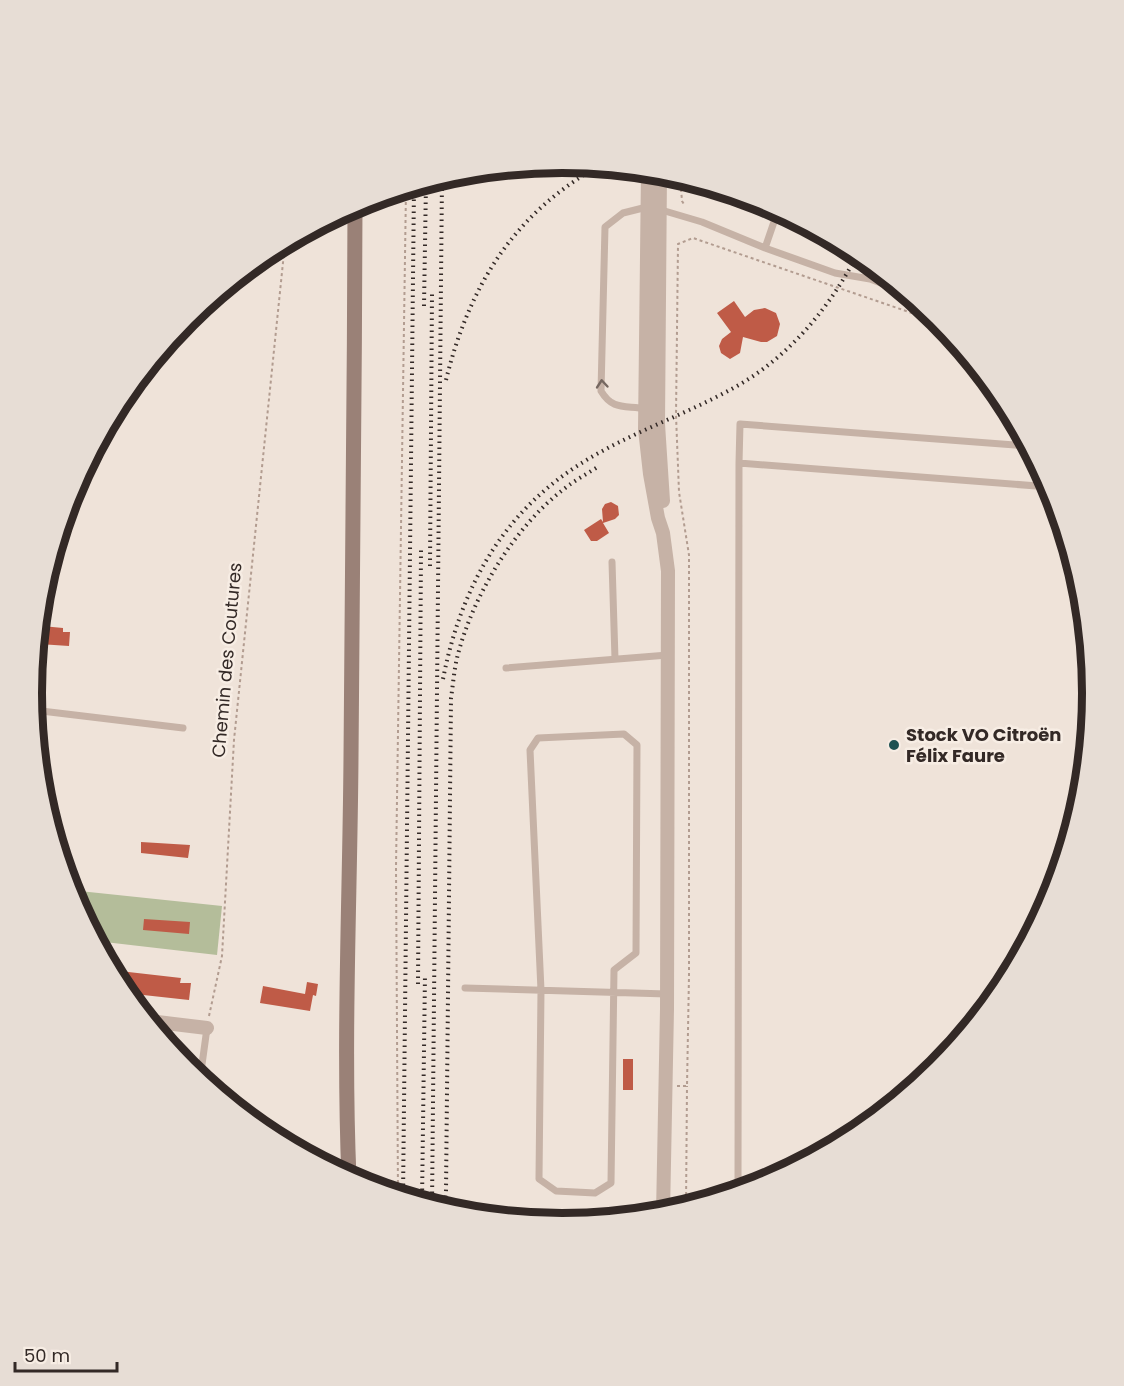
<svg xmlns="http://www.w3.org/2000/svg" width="1124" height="1386" font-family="Poppins,sans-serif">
	<rect width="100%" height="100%" fill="#efe3d9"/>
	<path fill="#b4bd9a" d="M 70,890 L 222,906 L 217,955 L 96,941 Z"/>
	<path fill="#bf5b47" d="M 559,163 L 559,176 L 541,176 L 541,165 Z
		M 734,301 L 745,317 L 754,310 L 765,308 L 776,313 L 780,324 L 777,336 L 767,342 L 761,342 L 743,337 L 740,353 L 730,359 L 721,353 L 719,346 L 722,339 L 731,332 L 717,313 Z
		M 611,502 L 618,506 L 619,515 L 615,519 L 603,523 L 609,533 L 597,541 L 591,541 L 584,530 L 601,519 L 603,522 L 602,509 L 605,504 Z
		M 42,626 L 63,628 L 63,632 L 70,632 L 69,646 L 39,644 Z
		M 141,842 L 190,845 L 188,858 L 141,853 Z
		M 144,919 L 190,922 L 189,934 L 143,930 Z
		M 111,970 L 181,978 L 180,983 L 191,983 L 189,1000 L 125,993 Z
		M 307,982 L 318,984 L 316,996 L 313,995 L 310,1011 L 260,1003 L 263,986 L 305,994 Z
		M 623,1059 L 633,1059 L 633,1090 L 623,1090 Z"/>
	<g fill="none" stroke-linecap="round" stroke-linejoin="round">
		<path stroke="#b29c90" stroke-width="2" stroke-dasharray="3 3" stroke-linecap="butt" d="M 680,177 L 682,201 L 685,206
			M 209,1016 L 222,956 L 234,740 L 285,243
			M 677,1086 L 687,1086 L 689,975 L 689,555 L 679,492 L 676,415 L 678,244 L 693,238 L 941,323
			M 398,1195 L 396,867 L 406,189
			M 686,1207 L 687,1086"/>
		<path stroke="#c6b2a6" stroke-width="7" d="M 658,209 L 702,222 L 765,248 L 835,273 L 870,279 L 905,292
			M 765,248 L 776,216
			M 870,279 L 874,266
			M 646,409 C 625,405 613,411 601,391 L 605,227 L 623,213 L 647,207
			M 1028,446 L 740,424 L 739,463 L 1050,487
			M 612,562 L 615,659
			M 506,668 L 668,655
			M 33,710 L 183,728
			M 624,734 L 637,745 L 636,953 L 614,970 L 611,1183 L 595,1193 L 556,1191 L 539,1179 L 541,990 L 530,750 L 538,738 Z
			M 465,988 L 667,994
			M 200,1079 L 207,1028
			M 738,1191 L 739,463"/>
		<path stroke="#c6b2a6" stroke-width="14" d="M 648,171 L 645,429 L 650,474 L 658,518 L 663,533 L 668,571 L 667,1009 L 663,1214
			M 660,172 L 658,424 L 663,501
			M 149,1021 L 207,1028"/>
		<path stroke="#9a8177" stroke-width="15" d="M 349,1178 C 343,1038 350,898 351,757 C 354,573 354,389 355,205"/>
		<path stroke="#332926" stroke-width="4" stroke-dasharray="1.5 4.5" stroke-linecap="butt" d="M 424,306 L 426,183
			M 446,380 C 469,287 513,214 599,166
			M 430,566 L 432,293
			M 443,679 C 460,592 499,518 574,468 C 625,434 684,416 737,386 C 790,356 831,306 858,253
			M 418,984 L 421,549
			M 403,1197 L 414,186
			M 422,1202 L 425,974
			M 432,1205 L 442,178
			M 444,1209 L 446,1191 L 451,698 C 453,685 454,671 457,658 C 472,597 514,527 564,489 C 575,480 587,474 599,466"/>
	</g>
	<defs><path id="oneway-chevron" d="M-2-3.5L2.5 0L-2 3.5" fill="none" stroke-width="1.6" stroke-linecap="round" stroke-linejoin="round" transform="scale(1.5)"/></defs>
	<use stroke="#756760" href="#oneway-chevron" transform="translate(602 384) rotate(-95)"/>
	<circle fill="#1e5151" stroke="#f7ede4" stroke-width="2" cx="894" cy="745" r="6"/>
	<g text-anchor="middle" stroke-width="5" stroke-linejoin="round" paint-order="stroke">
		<g font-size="18" fill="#332926" stroke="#f7ede4">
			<text transform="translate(227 660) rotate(-85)" y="6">Chemin des Coutures</text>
		</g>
		<g font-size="18" font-weight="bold" fill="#332926" stroke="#f7ede4" text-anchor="start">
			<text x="906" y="741">Stock VO Citroën<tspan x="906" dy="21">Félix Faure</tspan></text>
		</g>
	</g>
	<path d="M0 0H1124V1386H0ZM42 693a520 520 0 1 1 1040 0a520 520 0 1 1-1040 0Z" fill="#e7ddd5" fill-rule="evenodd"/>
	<path fill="none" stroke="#332926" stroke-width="8" d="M42 693a520 520 0 1 1 1040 0a520 520 0 1 1-1040 0Z"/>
	<path d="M15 1362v9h102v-9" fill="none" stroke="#332926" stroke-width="3"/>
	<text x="24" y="1362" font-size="18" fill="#332926" stroke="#f7ede4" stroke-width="4.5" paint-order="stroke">50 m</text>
</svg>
